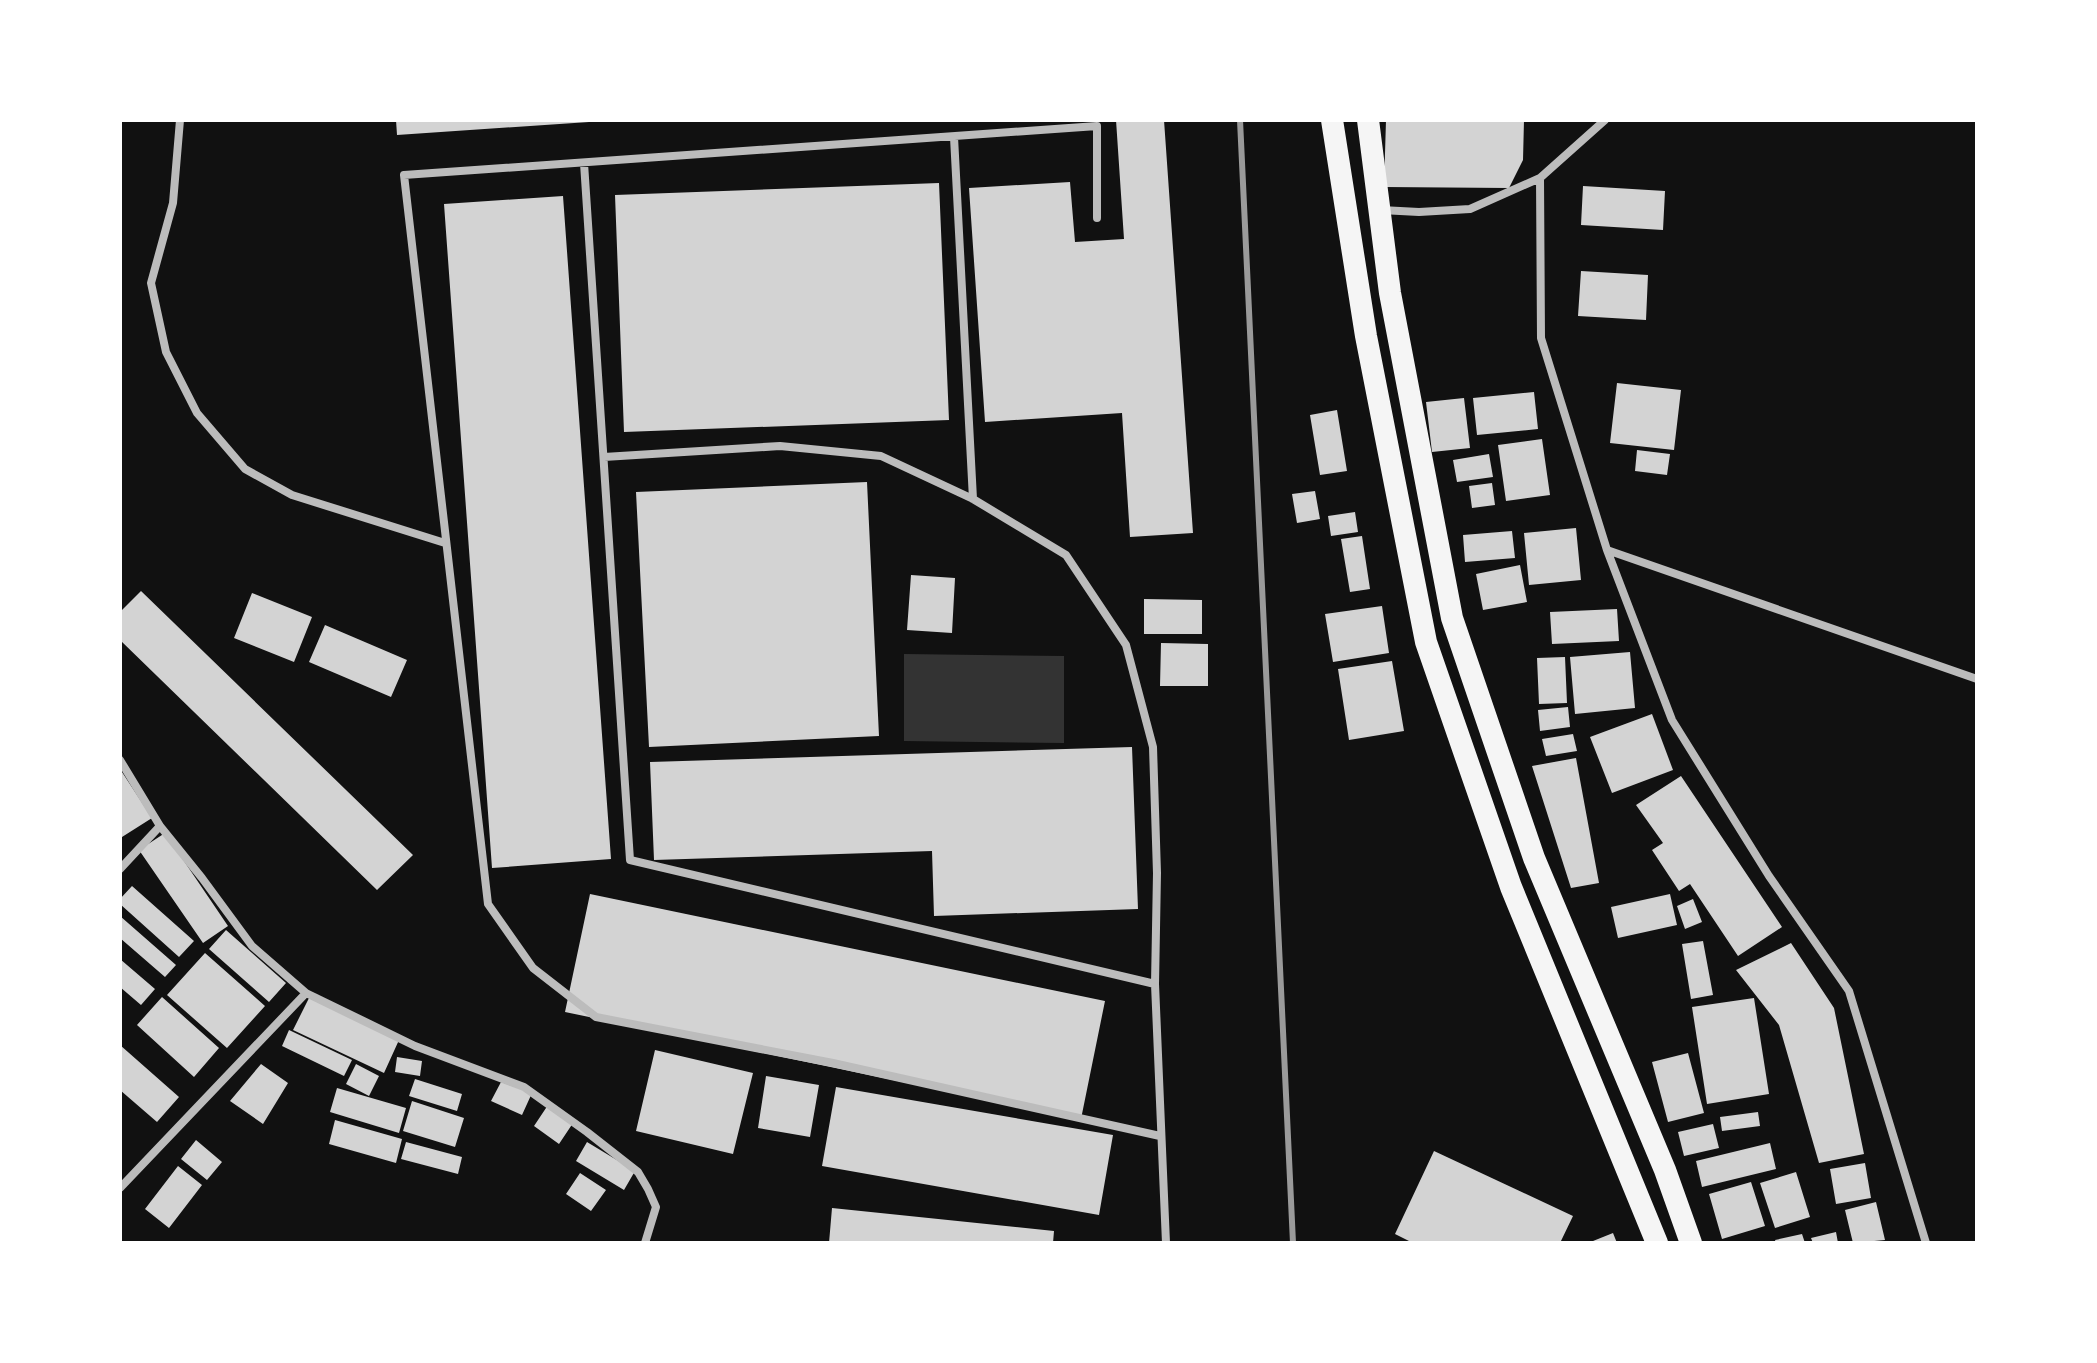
<svg xmlns="http://www.w3.org/2000/svg" width="2097" height="1363" font-family="'Exo 2',sans-serif">
	<rect width="100%" height="100%" fill="#111"/>
	<path fill="#333" d="M 904,654 L 1064,656 L 1064,743 L 904,741 Z"/>
	<path fill="#d3d3d3" d="M 396,120 L 589,120 L 589,122 L 397,135 Z
		M 1116,120 L 1164,120 L 1193,533 L 1130,537 L 1122,413 L 985,422 L 969,188 L 1070,182 L 1075,242 L 1124,239 Z
		M 1386,120 L 1524,120 L 1523,160 L 1509,188 L 1384,187 Z
		M 939,183 L 949,420 L 624,432 L 615,195 Z
		M 1583,186 L 1665,191 L 1663,230 L 1581,225 Z
		M 563,196 L 611,859 L 492,868 L 444,204 Z
		M 1581,271 L 1648,275 L 1646,320 L 1578,316 Z
		M 1617,383 L 1681,390 L 1674,450 L 1610,443 Z
		M 1534,392 L 1538,429 L 1477,435 L 1473,398 Z
		M 1464,398 L 1470,448 L 1432,452 L 1426,402 Z
		M 1337,410 L 1347,471 L 1320,475 L 1310,415 Z
		M 1542,439 L 1550,495 L 1506,501 L 1498,445 Z
		M 1637,450 L 1670,454 L 1667,475 L 1635,471 Z
		M 1489,454 L 1493,477 L 1457,482 L 1453,460 Z
		M 867,482 L 879,736 L 649,747 L 636,492 Z
		M 1492,483 L 1495,505 L 1472,508 L 1469,486 Z
		M 1315,491 L 1320,519 L 1297,523 L 1292,494 Z
		M 1355,512 L 1358,532 L 1331,536 L 1328,516 Z
		M 1576,528 L 1581,580 L 1529,585 L 1524,533 Z
		M 1512,531 L 1515,558 L 1465,562 L 1463,535 Z
		M 1362,536 L 1370,589 L 1350,592 L 1341,539 Z
		M 1520,565 L 1527,602 L 1483,610 L 1476,574 Z
		M 911,575 L 955,578 L 952,633 L 907,630 Z
		M 141,591 L 413,855 L 377,890 L 120,640 L 120,612 Z
		M 252,593 L 312,617 L 294,662 L 234,638 Z
		M 1144,599 L 1202,600 L 1202,634 L 1144,634 Z
		M 1382,606 L 1389,653 L 1333,662 L 1325,614 Z
		M 1617,609 L 1619,641 L 1552,644 L 1550,612 Z
		M 325,625 L 407,660 L 391,697 L 309,662 Z
		M 1161,643 L 1208,644 L 1208,686 L 1160,686 Z
		M 1630,652 L 1635,708 L 1575,714 L 1570,657 Z
		M 1565,657 L 1567,703 L 1539,704 L 1537,658 Z
		M 1392,661 L 1404,731 L 1349,740 L 1338,669 Z
		M 1568,707 L 1570,727 L 1540,731 L 1538,710 Z
		M 1652,714 L 1673,770 L 1612,793 L 1590,737 Z
		M 1573,734 L 1577,751 L 1546,756 L 1542,739 Z
		M 1132,747 L 1138,909 L 934,916 L 932,851 L 654,860 L 650,762 Z
		M 1576,758 L 1599,883 L 1571,888 L 1532,766 Z
		M 120,769 L 152,818 L 122,837 L 120,834 Z
		M 1681,776 L 1782,927 L 1738,956 L 1690,884 L 1679,891 L 1652,850 L 1663,843 L 1636,805 Z
		M 165,833 L 228,926 L 203,943 L 139,850 Z
		M 132,886 L 194,941 L 179,957 L 120,904 L 120,899 Z
		M 590,894 L 1105,1001 L 1081,1119 L 565,1012 Z
		M 1670,894 L 1677,925 L 1618,938 L 1611,907 Z
		M 1693,899 L 1702,922 L 1685,929 L 1677,906 Z
		M 120,916 L 176,965 L 165,977 L 120,938 Z
		M 226,930 L 286,983 L 269,1002 L 209,949 Z
		M 1703,941 L 1713,995 L 1691,999 L 1682,944 Z
		M 1791,943 L 1834,1008 L 1864,1154 L 1819,1163 L 1779,1025 L 1736,970 Z
		M 205,953 L 265,1006 L 227,1048 L 167,995 Z
		M 120,959 L 155,989 L 141,1005 L 120,987 Z
		M 162,997 L 219,1048 L 194,1077 L 137,1025 Z
		M 309,998 L 399,1040 L 384,1073 L 293,1030 Z
		M 1754,998 L 1769,1094 L 1707,1104 L 1692,1007 Z
		M 289,1030 L 352,1060 L 344,1076 L 282,1046 Z
		M 120,1045 L 179,1097 L 157,1122 L 120,1090 Z
		M 655,1050 L 753,1073 L 733,1154 L 636,1131 Z
		M 1688,1053 L 1704,1113 L 1668,1122 L 1652,1062 Z
		M 397,1057 L 422,1061 L 420,1076 L 395,1072 Z
		M 261,1064 L 288,1083 L 263,1124 L 230,1101 Z
		M 356,1064 L 379,1076 L 369,1096 L 346,1084 Z
		M 766,1076 L 819,1085 L 810,1137 L 758,1128 Z
		M 415,1079 L 462,1094 L 457,1111 L 409,1096 Z
		M 501,1082 L 532,1093 L 522,1115 L 491,1101 Z
		M 836,1087 L 1113,1135 L 1099,1215 L 822,1166 Z
		M 337,1088 L 406,1108 L 399,1133 L 330,1112 Z
		M 412,1101 L 464,1118 L 455,1147 L 403,1131 Z
		M 548,1105 L 573,1123 L 559,1144 L 534,1126 Z
		M 1758,1112 L 1760,1126 L 1722,1131 L 1720,1117 Z
		M 335,1120 L 402,1139 L 396,1163 L 329,1144 Z
		M 1713,1124 L 1719,1148 L 1684,1156 L 1678,1132 Z
		M 196,1140 L 222,1162 L 207,1180 L 181,1159 Z
		M 406,1142 L 462,1157 L 458,1174 L 401,1159 Z
		M 587,1142 L 635,1171 L 624,1190 L 576,1161 Z
		M 1770,1143 L 1776,1169 L 1702,1187 L 1696,1161 Z
		M 1434,1151 L 1573,1216 L 1560,1243 L 1413,1243 L 1395,1234 Z
		M 1865,1163 L 1871,1198 L 1836,1204 L 1830,1169 Z
		M 178,1166 L 202,1185 L 169,1228 L 145,1209 Z
		M 1796,1172 L 1810,1217 L 1775,1228 L 1760,1183 Z
		M 580,1173 L 606,1190 L 591,1211 L 566,1194 Z
		M 1751,1182 L 1765,1226 L 1722,1239 L 1709,1194 Z
		M 1876,1202 L 1885,1240 L 1853,1243 L 1845,1210 Z
		M 832,1208 L 1054,1231 L 1053,1243 L 829,1243 Z
		M 1836,1232 L 1838,1243 L 1813,1243 L 1811,1238 Z
		M 1613,1233 L 1617,1243 L 1588,1243 Z
		M 1802,1234 L 1805,1243 L 1776,1243 L 1775,1240 Z"/>
	<g fill="none" stroke-linecap="round" stroke-linejoin="round">
		<path stroke="#bcbcbc" stroke-width="8" d="M 180,120 L 173,203 L 151,283 L 166,352 L 197,413 L 245,469 L 292,495 L 445,543
			M 954,137 L 973,499
			M 584,163 L 630,860 L 1155,984 L 1157,873 L 1153,747 L 1126,645 L 1066,555 L 973,499 L 881,456 L 780,446 L 604,457
			M 1540,178 L 1541,338 L 1607,550 L 1977,679
			M 1381,210 L 1419,212 L 1470,209 L 1540,178 L 1605,120
			M 1097,218 L 1097,126 L 404,175 L 488,904 L 533,968 L 596,1017 L 833,1063 L 1160,1136
			M 1607,550 L 1672,720 L 1769,876 L 1849,991 L 1926,1243
			M 120,760 L 160,826 L 202,878 L 252,946 L 306,993 L 415,1046 L 524,1087 L 587,1132 L 638,1172 L 648,1189 L 656,1207 L 645,1243
			M 120,869 L 160,826
			M 1155,984 L 1166,1243
			M 120,1188 L 306,993"/>
		<path stroke="#f5f5f5" stroke-width="22" d="M 1332,120 L 1366,336 L 1426,642 L 1511,887 L 1657,1243
			M 1368,120 L 1390,293 L 1452,618 L 1534,858 L 1665,1170 L 1691,1243"/>
		<path stroke="#9a9a9a" stroke-width="6" d="M 1240,120 L 1293,1243"/>
	</g>
	<rect width="2097" height="1363" fill="none" stroke="#ffffff" stroke-width="244"/>
</svg>
